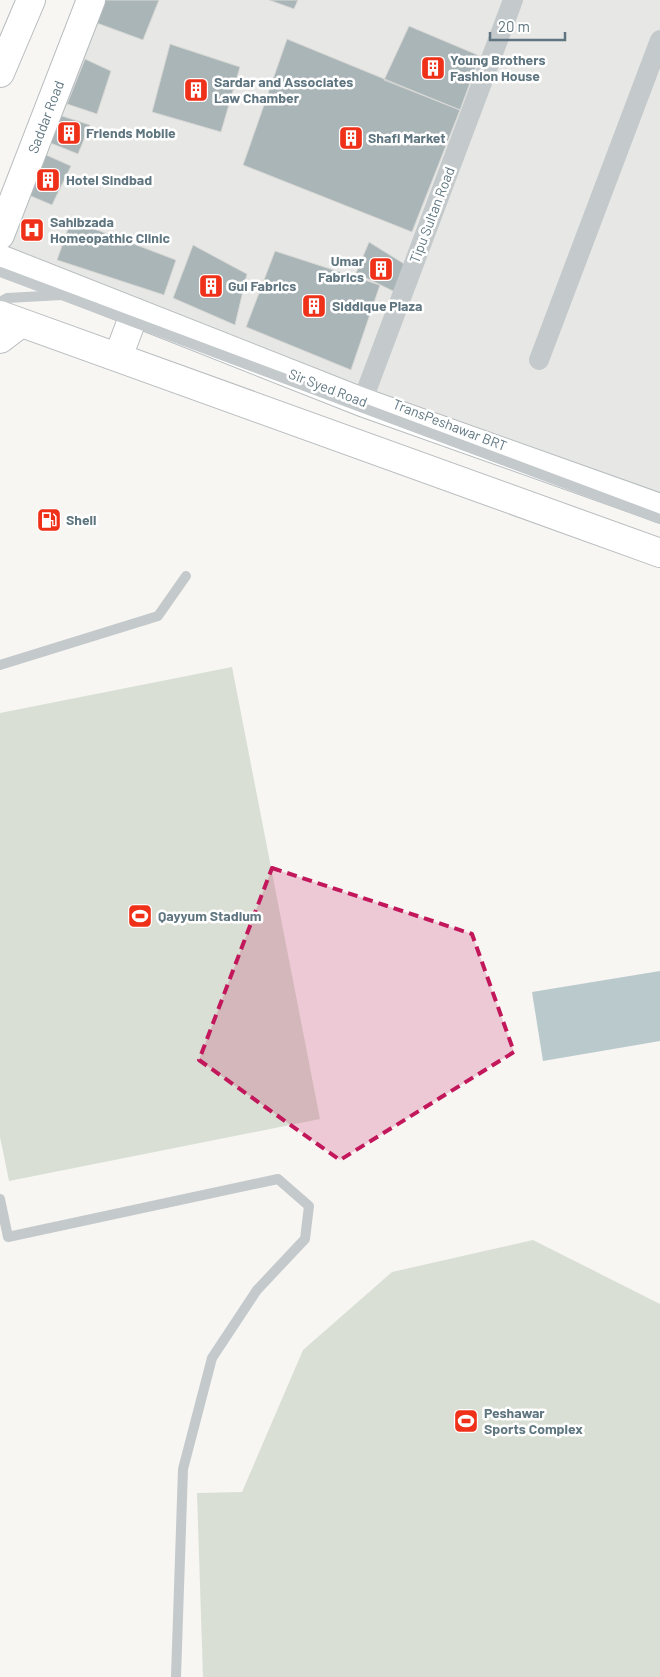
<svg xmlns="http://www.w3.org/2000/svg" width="660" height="1677" font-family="Barlow,sans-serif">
	<rect width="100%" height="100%" fill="#f7f6f3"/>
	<path fill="#e7e8e6" d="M 88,0 L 660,0 L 660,506 L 0,259 Z"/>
	<path fill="#d9dfd4" d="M 232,667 L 320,1119 L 9,1181 L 0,1137 L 0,713 Z
		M 533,1240 L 660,1304 L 660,1677 L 203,1677 L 197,1493 L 242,1492 L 303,1350 L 392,1272 Z"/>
	<path fill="#bac9cc" d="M 660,971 L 660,1041 L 543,1061 L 532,992 Z"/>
	<path fill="#aab5b8" stroke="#d8d8d5" d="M 104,0 L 159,0 L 143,40 L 94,22 Z
		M 269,0 L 298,0 L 294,9 Z
		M 409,26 L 480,56 L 460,110 L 384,80 Z
		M 287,39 L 460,110 L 412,232 L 243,165 Z
		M 170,44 L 240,67 L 221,132 L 152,112 Z
		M 85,59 L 111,71 L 97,114 L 67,104 Z
		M 59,115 L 90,125 L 78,154 L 48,142 Z
		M 44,154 L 71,166 L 52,205 L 26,194 Z
		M 71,220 L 176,260 L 164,295 L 57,260 Z
		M 369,242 L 406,265 L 395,292 L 356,273 Z
		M 193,245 L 247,274 L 235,325 L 173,298 Z
		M 275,251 L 380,285 L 351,370 L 246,327 Z"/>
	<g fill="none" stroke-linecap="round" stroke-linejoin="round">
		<defs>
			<path id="primary" d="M 0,73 L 31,0
				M 0,235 L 91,0
				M 0,259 L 362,402 L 660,508
				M 0,315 L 660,553
				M 0,339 L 21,323
				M 118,357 L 135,312"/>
		</defs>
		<use href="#primary" stroke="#b7bcbf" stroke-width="30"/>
		<path stroke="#c4c9cb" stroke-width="10" d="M 0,302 L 7,298 L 62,295
			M 0,665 L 158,616 L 186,576
			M 0,1199 L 8,1237 L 278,1179 L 309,1206 L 305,1239 L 257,1290 L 212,1358 L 183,1469 L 176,1677"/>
		<path stroke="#c4c9cb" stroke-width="20" d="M 539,360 L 660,40
			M 362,402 L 513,0"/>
		<use href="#primary" stroke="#fff" stroke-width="28"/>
		<path stroke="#c4c9cb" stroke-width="10" d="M 0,272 L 660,519"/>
	</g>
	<path fill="#c2185b" fill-opacity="0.2" stroke="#c2185b" stroke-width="4" stroke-dasharray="10 6" stroke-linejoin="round" d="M 272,868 L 472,934 L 514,1052 L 340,1160 L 199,1060 Z"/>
	<defs>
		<symbol id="building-square" viewBox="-11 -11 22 22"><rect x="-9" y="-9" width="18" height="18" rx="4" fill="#ef311a" stroke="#fff"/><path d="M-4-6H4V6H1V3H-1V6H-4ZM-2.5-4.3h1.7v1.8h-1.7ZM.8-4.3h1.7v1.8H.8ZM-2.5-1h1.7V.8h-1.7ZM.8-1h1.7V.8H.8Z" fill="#fff"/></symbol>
		<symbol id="hospital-square" viewBox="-11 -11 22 22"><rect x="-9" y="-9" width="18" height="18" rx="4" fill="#ef311a" stroke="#fff"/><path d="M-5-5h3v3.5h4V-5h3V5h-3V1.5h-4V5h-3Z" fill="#fff"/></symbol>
		<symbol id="fuel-square" viewBox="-11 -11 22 22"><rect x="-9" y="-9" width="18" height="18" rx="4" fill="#ef311a" stroke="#fff"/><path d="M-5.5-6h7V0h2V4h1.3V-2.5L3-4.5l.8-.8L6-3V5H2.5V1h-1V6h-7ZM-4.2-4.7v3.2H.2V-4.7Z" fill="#fff"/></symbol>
		<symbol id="stadium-square" viewBox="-11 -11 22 22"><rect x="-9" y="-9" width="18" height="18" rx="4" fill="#ef311a" stroke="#fff"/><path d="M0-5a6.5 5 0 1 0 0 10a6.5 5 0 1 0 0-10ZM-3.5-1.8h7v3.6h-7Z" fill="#fff"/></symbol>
	</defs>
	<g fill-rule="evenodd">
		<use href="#building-square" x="419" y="54" width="28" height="28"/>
		<use href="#building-square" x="182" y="76" width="28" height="28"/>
		<use href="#building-square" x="55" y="119" width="28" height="28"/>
		<use href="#building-square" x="337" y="124" width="28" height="28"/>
		<use href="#building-square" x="34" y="166" width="28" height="28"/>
		<use href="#hospital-square" x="18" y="216" width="28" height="28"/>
		<use href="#building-square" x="367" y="255" width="28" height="28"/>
		<use href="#building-square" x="197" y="272" width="28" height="28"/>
		<use href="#building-square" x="300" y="292" width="28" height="28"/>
		<use href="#fuel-square" x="35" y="506" width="28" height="28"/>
		<use href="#stadium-square" x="126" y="902" width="28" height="28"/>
		<use href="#stadium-square" x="452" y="1407" width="28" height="28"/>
	</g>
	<g text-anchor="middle" stroke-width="5" stroke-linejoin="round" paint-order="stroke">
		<g font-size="14" font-weight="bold" fill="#5f7680" stroke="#fff" text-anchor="start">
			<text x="450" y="65">Young Brothers<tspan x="450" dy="16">Fashion House</tspan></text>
			<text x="214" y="87">Sardar and Associates<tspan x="214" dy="16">Law Chamber</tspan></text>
			<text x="86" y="138">Friends Mobile</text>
			<text x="368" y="143">Shafi Market</text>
			<text x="66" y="185">Hotel Sindbad</text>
			<text x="50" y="227">Sahibzada<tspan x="50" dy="16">Homeopathic Clinic</tspan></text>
			<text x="364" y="266" text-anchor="end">Umar<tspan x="364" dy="16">Fabrics</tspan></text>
			<text x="228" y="291">Gul Fabrics</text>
			<text x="332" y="311">Siddique Plaza</text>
			<text x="66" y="525">Shell</text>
			<text x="158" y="921">Qayyum Stadium</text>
			<text x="484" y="1418">Peshawar<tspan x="484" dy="16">Sports Complex</tspan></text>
		</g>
		<g font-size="14" fill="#5f7680" stroke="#fff">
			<text transform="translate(46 117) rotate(-69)" y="5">Saddar Road</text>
			<text transform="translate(432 215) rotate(-69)" y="5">Tipu Sultan Road</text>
			<text transform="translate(328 388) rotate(21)" y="5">Sir Syed Road</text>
			<text transform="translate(450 425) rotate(21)" y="5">TransPeshawar BRT</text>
		</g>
	</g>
	<path d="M490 32v8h75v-8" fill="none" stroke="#5f7680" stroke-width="2.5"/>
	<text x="498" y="32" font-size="15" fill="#5f7680" stroke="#ffffff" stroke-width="4" paint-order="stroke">20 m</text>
</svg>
